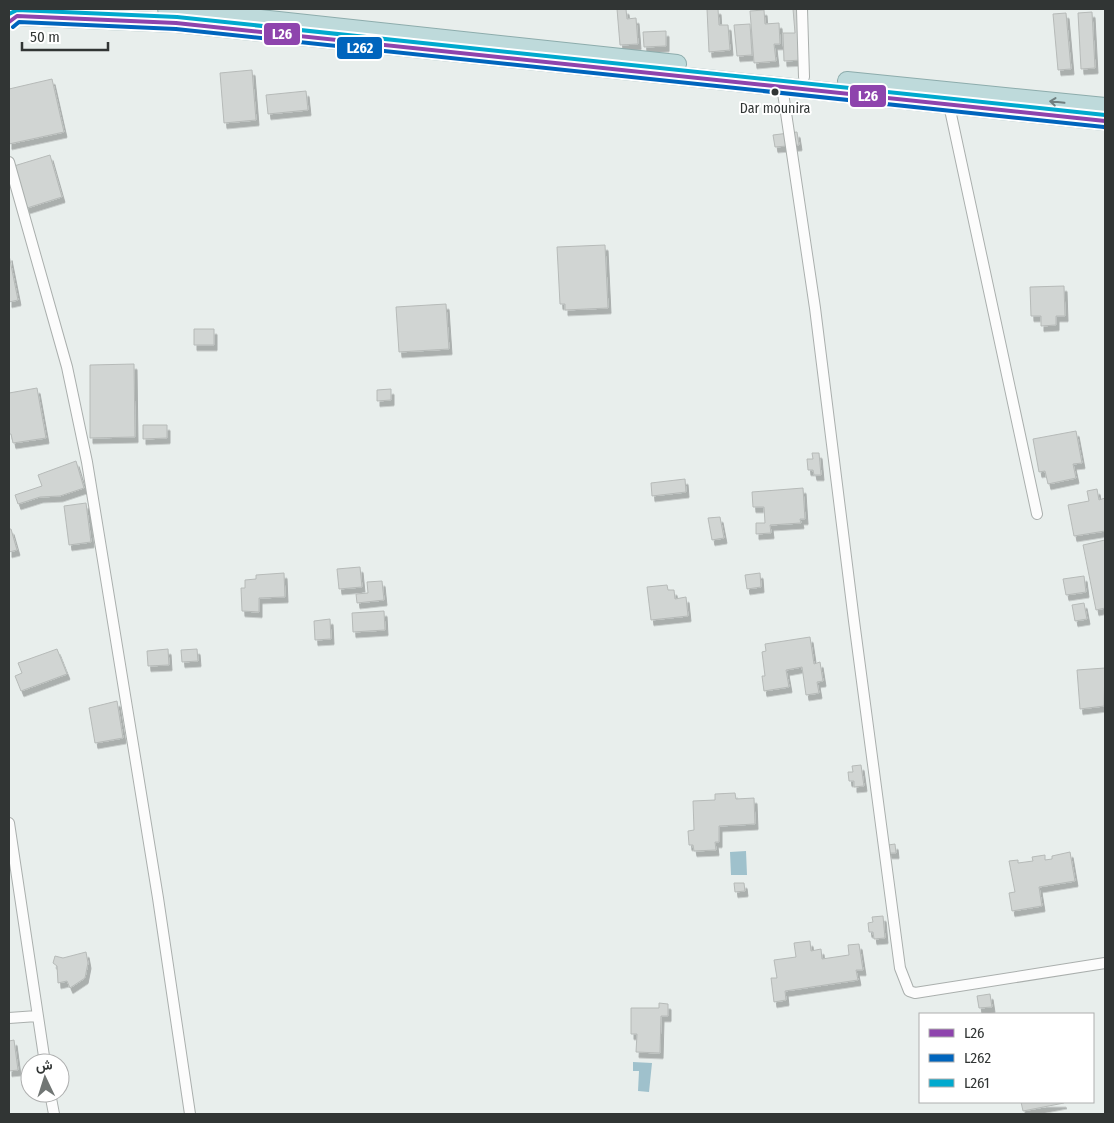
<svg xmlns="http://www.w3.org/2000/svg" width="1114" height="1123" font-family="'Fira Sans Condensed',Vazirmatn,sans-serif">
	<defs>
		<filter id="shadow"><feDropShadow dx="3" dy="5.5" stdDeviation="0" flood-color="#0004"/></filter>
	</defs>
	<rect width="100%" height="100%" fill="#e8eeec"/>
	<path fill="#9fc1cc" d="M 746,851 L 747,875 L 731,875 L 730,852 Z
		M 633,1062 L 652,1063 L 649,1092 L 638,1091 L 639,1071 L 633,1071 Z"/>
	<path fill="#d1d5d3" stroke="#b6bab8" filter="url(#shadow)" d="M 617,9 L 626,9 L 627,19 L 636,18 L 638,44 L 620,45 Z
		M 707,9 L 718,9 L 719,25 L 728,25 L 730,50 L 709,52 Z
		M 793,9 L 799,9 L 802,60 L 784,61 L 783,33 L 795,33 Z
		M 764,10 L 765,24 L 779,23 L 780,44 L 774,44 L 776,61 L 754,63 L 750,11 Z
		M 1092,12 L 1095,68 L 1081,69 L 1078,13 Z
		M 1066,13 L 1071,69 L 1058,70 L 1053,14 Z
		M 750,24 L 752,55 L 737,56 L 734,25 Z
		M 666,31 L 666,46 L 644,47 L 643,32 Z
		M 252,70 L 256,120 L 224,123 L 220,73 Z
		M 52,79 L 64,132 L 9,144 L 9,89 Z
		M 306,91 L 308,110 L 268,114 L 266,95 Z
		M 797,132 L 799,145 L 775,147 L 773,135 Z
		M 50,155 L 62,197 L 27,208 L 14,166 Z
		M 605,245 L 608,308 L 565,310 L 565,304 L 560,304 L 557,247 Z
		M 9,255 L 18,300 L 9,302 Z
		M 1064,286 L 1065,316 L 1056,316 L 1056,325 L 1041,326 L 1041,316 L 1031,316 L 1030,287 Z
		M 446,304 L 449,349 L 399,352 L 396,307 Z
		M 194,329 L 214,329 L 214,345 L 194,345 Z
		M 134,364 L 135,437 L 90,438 L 90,365 Z
		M 37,388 L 46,438 L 13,443 L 11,434 L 9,434 L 9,393 Z
		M 391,389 L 391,400 L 377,401 L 377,390 Z
		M 143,425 L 167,425 L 167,438 L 143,439 Z
		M 1076,431 L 1082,463 L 1073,464 L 1076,478 L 1048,484 L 1045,471 L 1039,472 L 1033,439 Z
		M 812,453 L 819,453 L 821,475 L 814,475 L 813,470 L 808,470 L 807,459 L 813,459 Z
		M 76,461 L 84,488 L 60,496 L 40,497 L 18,504 L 15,495 L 42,486 L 38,475 Z
		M 685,479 L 686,492 L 652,496 L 651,483 Z
		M 803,488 L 805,519 L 800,519 L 801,523 L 770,525 L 771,533 L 756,534 L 756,523 L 765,523 L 764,507 L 753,507 L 752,492 Z
		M 1097,489 L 1099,500 L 1105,498 L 1105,531 L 1074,536 L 1068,505 L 1089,501 L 1087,491 Z
		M 86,503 L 91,542 L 69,545 L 64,506 Z
		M 720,517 L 724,538 L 712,540 L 708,518 Z
		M 9,529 L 11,529 L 17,550 L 9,552 Z
		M 1105,540 L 1105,608 L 1096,610 L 1083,545 Z
		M 360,567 L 362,587 L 339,589 L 337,569 Z
		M 284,573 L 285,597 L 259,598 L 259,612 L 242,611 L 241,588 L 245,588 L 245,580 L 256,579 L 256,575 Z
		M 760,573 L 761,587 L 747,589 L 745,575 Z
		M 1084,576 L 1086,592 L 1066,595 L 1063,579 Z
		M 382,581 L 384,600 L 357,603 L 356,594 L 368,593 L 367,582 Z
		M 667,585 L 668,590 L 674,590 L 675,599 L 686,597 L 688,616 L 651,620 L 647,587 Z
		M 1084,603 L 1087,619 L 1075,621 L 1072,605 Z
		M 384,611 L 385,630 L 353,632 L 352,613 Z
		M 330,619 L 331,639 L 315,640 L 314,621 Z
		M 810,637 L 814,664 L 820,662 L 823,681 L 817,682 L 819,693 L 806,695 L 802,667 L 786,670 L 789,687 L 764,691 L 762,676 L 765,676 L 762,652 L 766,651 L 765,644 Z
		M 57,649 L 67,674 L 21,691 L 15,676 L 22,673 L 18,663 Z
		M 168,649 L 169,665 L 148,666 L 147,651 Z
		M 197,649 L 198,661 L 182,662 L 181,650 Z
		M 1105,668 L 1104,706 L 1080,709 L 1077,670 Z
		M 117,701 L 123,738 L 95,743 L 89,708 Z
		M 861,765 L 864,786 L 854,787 L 854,781 L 849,781 L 848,772 L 853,772 L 852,766 Z
		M 735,793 L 736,799 L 754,798 L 755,824 L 719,826 L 719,842 L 715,842 L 716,850 L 694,851 L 693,845 L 689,845 L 688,831 L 694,830 L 693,801 L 715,800 L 715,794 Z
		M 895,844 L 896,853 L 889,853 L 888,845 Z
		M 1070,852 L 1075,881 L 1039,887 L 1042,906 L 1012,911 L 1009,893 L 1015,892 L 1009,861 L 1018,860 L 1018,863 L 1033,861 L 1032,857 L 1045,855 L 1045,860 L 1052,859 L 1052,856 Z
		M 734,883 L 744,883 L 745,891 L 735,892 Z
		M 883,916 L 885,938 L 874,939 L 873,932 L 869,932 L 868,923 L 873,922 L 872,917 Z
		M 810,941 L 811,951 L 821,949 L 822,959 L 849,955 L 848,945 L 859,944 L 863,970 L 856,970 L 858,980 L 785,991 L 786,1000 L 774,1002 L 771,978 L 777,978 L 774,960 L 796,957 L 794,943 Z
		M 86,952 L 88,963 L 85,978 L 70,988 L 67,981 L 58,983 L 57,966 L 53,963 L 55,956 L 63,958 Z
		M 990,994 L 992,1007 L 979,1008 L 977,996 Z
		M 659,1003 L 668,1004 L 668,1016 L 661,1016 L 660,1053 L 636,1052 L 637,1034 L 631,1034 L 631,1008 L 659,1008 Z
		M 14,1040 L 18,1070 L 9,1071 L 9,1041 Z
		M 1021,1102 L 1063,1102 L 1064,1103 L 1023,1111 Z"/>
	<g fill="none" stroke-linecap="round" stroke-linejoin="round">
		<defs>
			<path id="street" d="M 802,9 L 804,77
				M 782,86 L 815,308 L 854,621 L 900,968 L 909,991 L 915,993 L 1105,963
				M 949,105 L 1037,514
				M 9,162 L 67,367 L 87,462 L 158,898 L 190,1114
				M 9,823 L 45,1063
				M 9,1018 L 37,1016
				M 50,1093 L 54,1114"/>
			<path id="highway" d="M 167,9 L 677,64
				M 17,16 L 176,23 L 1105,121
				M 847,81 L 1105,107"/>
		</defs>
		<use href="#street" stroke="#aaafad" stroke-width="12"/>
		<use href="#highway" stroke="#8dacac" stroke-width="20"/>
		<use href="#street" stroke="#fcfcfc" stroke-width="10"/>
		<use href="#highway" stroke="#bedadb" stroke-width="18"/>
		<defs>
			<path id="bus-1" d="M 9,22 L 17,16 L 176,23 L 1105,121"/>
			<path id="bus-2" d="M 13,27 L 19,22 L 176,29 L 1104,127"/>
			<path id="bus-3" d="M 9,14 L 17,10 L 177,17 L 1105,115"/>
		</defs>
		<use href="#bus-1" stroke="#fff" stroke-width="8"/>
		<use href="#bus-2" stroke="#fff" stroke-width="8"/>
		<use href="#bus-3" stroke="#fff" stroke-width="8"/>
		<use href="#bus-1" stroke="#8e44ad" stroke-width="4"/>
		<use href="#bus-2" stroke="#0065bd" stroke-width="4"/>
		<use href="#bus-3" stroke="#00a9ce" stroke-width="4"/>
	</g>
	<defs><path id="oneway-shaft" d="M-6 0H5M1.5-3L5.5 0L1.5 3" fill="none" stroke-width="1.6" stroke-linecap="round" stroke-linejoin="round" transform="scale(1.25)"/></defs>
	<use stroke="#707f7f" href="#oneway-shaft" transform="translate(1057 102) rotate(-174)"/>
	<circle fill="#313534" stroke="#fff" stroke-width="2" cx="775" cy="92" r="4.5"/>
	<g text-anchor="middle" stroke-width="4" stroke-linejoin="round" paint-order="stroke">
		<g font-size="14" fill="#313534" stroke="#fff">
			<text x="775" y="113">Dar mounira</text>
		</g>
	</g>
	<g stroke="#fff" stroke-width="2">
		<rect x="263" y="22" width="38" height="24" rx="5" fill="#8e44ad"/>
		<rect x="336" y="36" width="47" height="24" rx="5" fill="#0065bd"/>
		<rect x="849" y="84" width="38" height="24" rx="5" fill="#8e44ad"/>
	</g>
	<g font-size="14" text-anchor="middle" font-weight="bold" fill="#fff">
		<text x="282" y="39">L26</text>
		<text x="360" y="53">L262</text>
		<text x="868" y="101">L26</text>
	</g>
	<rect width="1114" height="1123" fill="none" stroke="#313534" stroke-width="20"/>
	<rect x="919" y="1013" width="175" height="90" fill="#ffffff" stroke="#adaeae"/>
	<rect x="929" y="1029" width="25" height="8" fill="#8e44ad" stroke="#adaeae"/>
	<text x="964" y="1038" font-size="15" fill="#313534">L26</text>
	<rect x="929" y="1054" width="25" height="8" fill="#0065bd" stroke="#adaeae"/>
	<text x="964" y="1063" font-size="15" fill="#313534">L262</text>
	<rect x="929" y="1079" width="25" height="8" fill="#00a9ce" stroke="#adaeae"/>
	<text x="964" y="1088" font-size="15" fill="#313534">L261</text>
	<g transform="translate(45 1078) rotate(356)"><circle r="24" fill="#ffffff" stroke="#adaeae"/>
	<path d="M0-4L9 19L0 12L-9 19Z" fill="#717674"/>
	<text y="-8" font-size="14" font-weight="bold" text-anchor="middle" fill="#313534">ش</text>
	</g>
	<path d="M22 42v8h86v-8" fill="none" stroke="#313534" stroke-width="2.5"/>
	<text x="30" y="42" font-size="15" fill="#313534" stroke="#ffffff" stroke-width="4" paint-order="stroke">50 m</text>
</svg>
